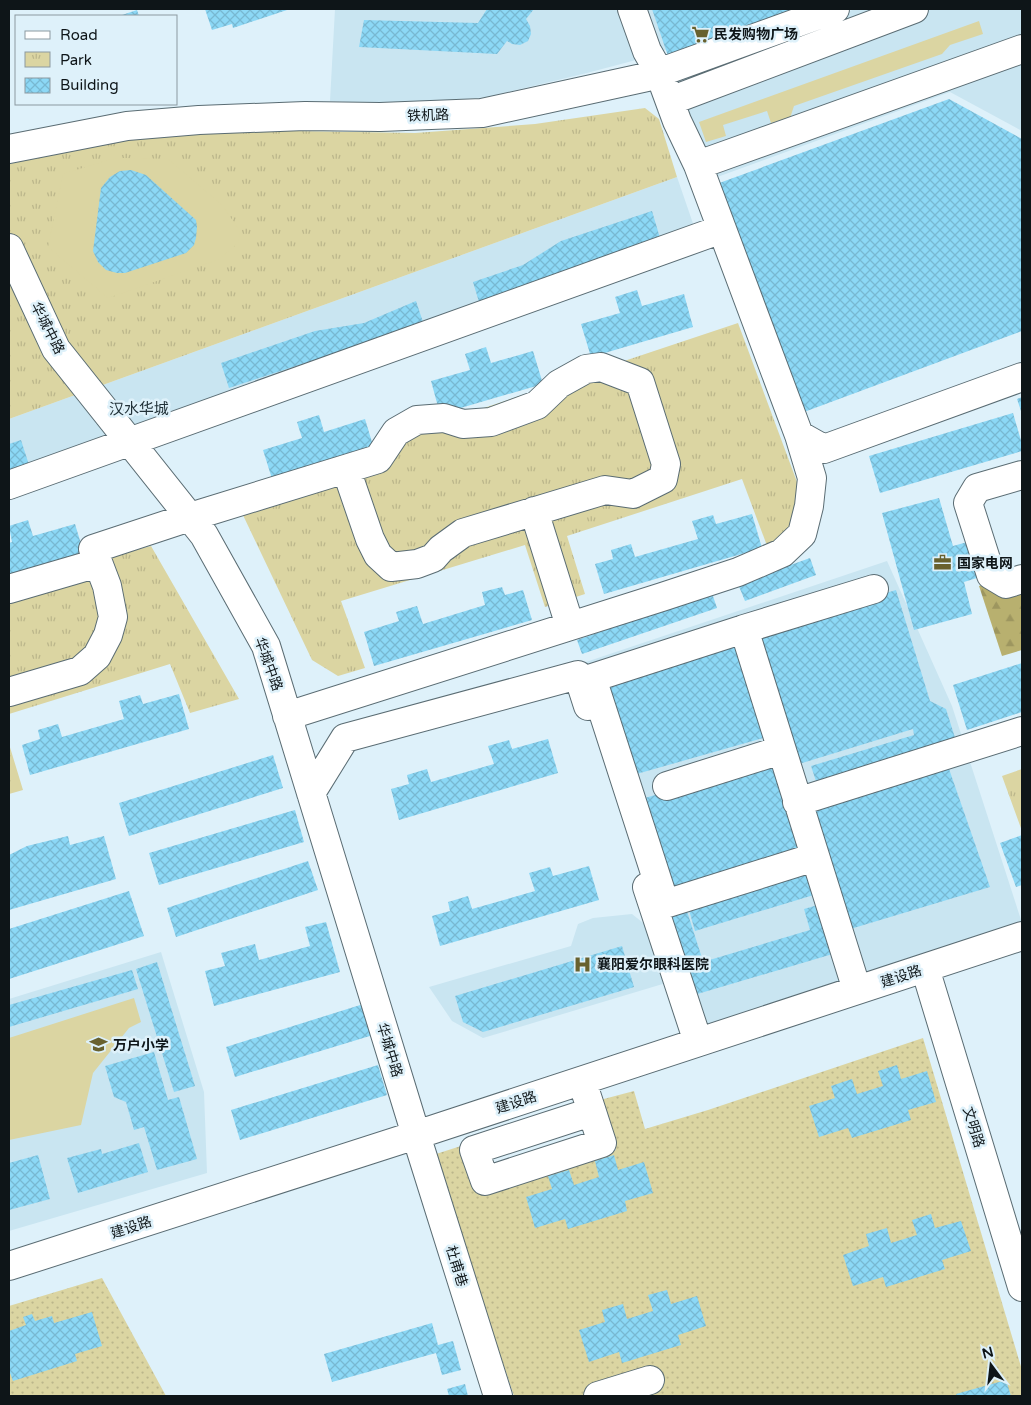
<svg xmlns="http://www.w3.org/2000/svg" width="1031" height="1405" font-family="'Varela Round','Noto Sans SC',sans-serif">
	<defs>
		<pattern id="grass-dots" width="8" height="8" patternUnits="userSpaceOnUse" patternTransform="scale(1.25)"><rect width="8" height="8" fill="#dbd5a2"/><path d="M2 2h.1M6 6h.1" fill="none" stroke="#bbb68b" stroke-width="1.8" stroke-linecap="round"/></pattern>
		<pattern id="forest-firs" width="22" height="20" patternUnits="userSpaceOnUse" patternTransform="scale(1.25)"><rect width="22" height="20" fill="#b8b06f"/><path d="M5 1l3.5 6h-7zM16 11l3.5 6h-7z" fill="#9d965f"/></pattern>
		<pattern id="park-tufts" width="24" height="20" patternUnits="userSpaceOnUse" patternTransform="scale(1.25)"><rect width="24" height="20" fill="#dbd5a2"/><path d="M3 7l-1-3M5 7V3M7 7l1-3M15 17l-1-3M17 17v-4M19 17l1-3" fill="none" stroke="#bbb68b"/></pattern>
		<pattern id="building-cross-hatch" width="8" height="8" patternUnits="userSpaceOnUse" patternTransform="scale(1.25)"><rect width="8" height="8" fill="#8cd8f6"/><path d="M0 0l8 8M0 8l8-8" fill="none" stroke="#78b8d2"/></pattern>
	</defs>
	<rect width="100%" height="100%" fill="#def1fa"/>
	<path fill="#c9e5f1" d="M 335,9 L 788,9 L 636,60 L 587,73 L 487,97 L 404,105 L 330,101 Z
		M 855,9 L 1022,9 L 1022,131 L 950,92 L 709,180 L 669,75 Z
		M 677,177 L 698,238 L 9,485 L 9,419 Z
		M 887,561 L 952,706 L 1022,923 L 702,1030 L 583,663 Z
		M 632,914 L 647,926 L 666,983 L 483,1038 L 452,1021 L 429,987 L 571,946 L 578,924 L 593,918 Z
		M 161,952 L 204,1092 L 207,1173 L 9,1231 L 9,999 Z"/>
	<path fill="url(#grass-dots)" d="M 923,1038 L 1022,1370 L 1022,1396 L 514,1396 L 433,1155 L 464,1145 L 481,1195 L 616,1150 L 600,1100 L 634,1091 L 645,1129 L 708,1110 Z
		M 102,1278 L 166,1396 L 9,1396 L 9,1306 Z"/>
	<path fill="url(#forest-firs)" d="M 1022,570 L 1022,650 L 1002,656 L 979,586 Z"/>
	<path fill="url(#park-tufts)" d="M 645,108 L 659,119 L 677,177 L 9,419 L 9,164 L 132,137 L 233,130 L 415,133 L 535,124 Z
		M 738,323 L 797,482 L 796,505 L 787,533 L 769,551 L 742,479 L 567,536 L 585,594 L 545,607 L 525,545 L 341,601 L 365,668 L 338,676 L 312,660 L 232,492 Z
		M 151,546 L 239,699 L 190,713 L 170,664 L 9,714 L 9,584 Z
		M 9,744 L 23,790 L 9,794 Z
		M 1022,769 L 1022,831 L 1002,776 Z"/>
	<path fill="#dbd5a2" d="M 979,21 L 983,34 L 950,45 L 942,54 L 794,106 L 790,118 L 771,123 L 767,111 L 723,125 L 726,136 L 706,142 L 699,122 Z
		M 122,158 L 168,159 L 222,205 L 240,231 L 238,243 L 220,259 L 108,298 L 48,247 L 63,174 L 108,160 Z
		M 134,998 L 141,1022 L 129,1028 L 93,1073 L 81,1125 L 9,1140 L 9,1038 Z"/>
	<path fill="url(#building-cross-hatch)" d="M 205,9 L 290,9 L 233,28 L 232,24 L 212,30 Z
		M 487,9 L 534,9 L 526,19 L 530,26 L 531,34 L 528,41 L 520,45 L 512,44 L 507,41 L 497,54 L 359,47 L 364,20 L 478,23 Z
		M 652,9 L 808,9 L 669,59 Z
		M 137,10 L 139,16 L 119,16 Z
		M 949,99 L 1022,139 L 1022,331 L 796,415 L 711,186 Z
		M 131,170 L 146,175 L 196,220 L 197,227 L 196,238 L 194,245 L 186,253 L 125,273 L 117,273 L 106,270 L 98,262 L 93,251 L 101,188 L 110,177 L 120,171 Z
		M 652,211 L 660,238 L 479,302 L 473,282 L 523,265 L 561,241 Z
		M 637,290 L 642,306 L 684,294 L 693,327 L 591,357 L 581,324 L 620,313 L 615,297 Z
		M 416,301 L 424,325 L 375,347 L 323,357 L 229,388 L 221,363 L 315,331 L 364,323 Z
		M 486,347 L 491,363 L 533,351 L 543,384 L 440,414 L 431,381 L 470,370 L 465,354 Z
		M 1022,397 L 1022,414 L 1017,399 Z
		M 1013,413 L 1022,444 L 1022,451 L 880,493 L 869,456 Z
		M 319,415 L 324,432 L 365,419 L 375,452 L 273,482 L 263,450 L 302,438 L 297,422 Z
		M 21,440 L 30,468 L 9,475 L 9,444 Z
		M 939,498 L 953,546 L 971,541 L 980,577 L 964,582 L 972,614 L 914,630 L 882,513 Z
		M 752,514 L 762,548 L 604,594 L 595,564 L 613,559 L 611,550 L 631,544 L 635,557 L 698,539 L 692,521 L 713,515 L 716,524 Z
		M 28,520 L 33,536 L 75,524 L 85,557 L 9,579 L 9,543 L 12,542 L 9,526 Z
		M 810,558 L 816,575 L 745,601 L 738,584 Z
		M 502,587 L 505,595 L 523,590 L 532,620 L 374,666 L 364,632 L 399,621 L 396,612 L 417,606 L 423,624 L 485,605 L 482,592 Z
		M 896,590 L 930,701 L 946,709 L 957,744 L 818,787 L 811,766 L 914,735 L 913,729 L 799,764 L 758,632 Z
		M 712,593 L 717,608 L 582,654 L 577,640 Z
		M 739,639 L 767,737 L 626,777 L 598,679 Z
		M 1022,663 L 1022,712 L 967,730 L 953,685 Z
		M 179,694 L 189,729 L 30,775 L 22,745 L 40,739 L 38,730 L 58,724 L 62,737 L 124,719 L 119,701 L 140,695 L 143,704 Z
		M 548,739 L 558,773 L 399,820 L 391,789 L 409,784 L 407,775 L 427,769 L 431,782 L 494,764 L 488,746 L 509,740 L 512,749 Z
		M 273,755 L 283,788 L 129,836 L 119,803 Z
		M 779,759 L 807,858 L 666,898 L 638,800 Z
		M 948,766 L 990,887 L 847,930 L 806,811 Z
		M 295,810 L 304,842 L 159,885 L 149,853 Z
		M 1022,835 L 1022,885 L 1016,887 L 1000,843 Z
		M 68,836 L 70,845 L 104,836 L 116,879 L 9,910 L 9,855 L 27,846 Z
		M 308,861 L 318,890 L 176,937 L 167,908 Z
		M 589,866 L 599,900 L 440,946 L 432,916 L 450,911 L 448,902 L 468,896 L 472,909 L 535,891 L 529,873 L 550,867 L 553,876 Z
		M 808,866 L 817,894 L 695,931 L 687,903 Z
		M 129,891 L 144,936 L 9,979 L 9,929 Z
		M 684,902 L 702,958 L 684,964 L 666,908 Z
		M 821,904 L 836,953 L 694,995 L 686,967 L 810,930 L 804,909 Z
		M 326,922 L 340,972 L 214,1006 L 205,971 L 225,966 L 221,953 L 255,944 L 259,960 L 310,946 L 305,927 Z
		M 622,946 L 634,987 L 483,1032 L 463,1022 L 455,996 Z
		M 157,962 L 195,1086 L 174,1092 L 136,969 Z
		M 132,970 L 138,989 L 9,1027 L 9,1005 Z
		M 373,1001 L 383,1032 L 235,1077 L 226,1047 Z
		M 154,1052 L 168,1100 L 179,1097 L 197,1159 L 157,1170 L 144,1127 L 134,1130 L 126,1102 L 114,1097 L 105,1066 Z
		M 378,1065 L 387,1095 L 240,1140 L 231,1110 Z
		M 897,1065 L 901,1079 L 927,1071 L 936,1102 L 908,1110 L 911,1120 L 852,1138 L 848,1128 L 819,1137 L 809,1106 L 835,1098 L 831,1086 L 852,1079 L 857,1094 L 883,1086 L 878,1071 Z
		M 139,1143 L 148,1172 L 78,1193 L 67,1158 L 101,1149 L 102,1154 Z
		M 38,1155 L 50,1199 L 9,1210 L 9,1163 Z
		M 614,1155 L 618,1170 L 644,1162 L 653,1193 L 625,1201 L 627,1211 L 568,1229 L 565,1219 L 535,1228 L 526,1197 L 552,1189 L 548,1176 L 569,1170 L 574,1185 L 599,1177 L 595,1161 Z
		M 931,1214 L 935,1228 L 961,1221 L 971,1251 L 942,1260 L 945,1269 L 886,1287 L 883,1277 L 853,1286 L 843,1255 L 869,1246 L 866,1234 L 887,1228 L 891,1243 L 917,1235 L 912,1220 Z
		M 667,1290 L 671,1304 L 697,1296 L 706,1326 L 678,1335 L 681,1345 L 622,1363 L 619,1352 L 589,1362 L 579,1330 L 605,1322 L 602,1310 L 623,1304 L 627,1319 L 653,1311 L 648,1295 Z
		M 92,1312 L 102,1346 L 75,1354 L 77,1361 L 13,1381 L 10,1373 L 9,1373 L 9,1331 L 26,1325 L 23,1317 L 32,1314 L 35,1321 L 52,1316 L 54,1323 Z
		M 432,1323 L 438,1345 L 453,1341 L 461,1370 L 442,1375 L 436,1353 L 332,1382 L 324,1354 Z
		M 1006,1380 L 1011,1396 L 957,1396 L 956,1394 Z
		M 465,1384 L 468,1396 L 449,1396 L 447,1389 Z"/>
	<g fill="none" stroke-linecap="round" stroke-linejoin="round">
		<defs>
			<path id="minor" d="M 632,9 L 647,51 L 659,72 L 677,121 L 698,165 L 799,435 L 824,449 L 1022,377
				M 670,101 L 914,9
				M 9,149 L 127,126 L 199,120 L 305,116 L 380,117 L 482,113 L 647,77 L 835,9
				M 698,165 L 1022,49
				M 9,248 L 56,349 L 204,535 L 266,646 L 416,1135 L 498,1396
				M 1022,475 L 977,488 L 968,503 L 991,575 L 1006,584 L 1022,579
				M 9,485 L 722,229
				M 534,511 L 570,626
				M 9,589 L 98,563
				M 744,629 L 874,589
				M 9,692 L 80,671 L 97,656 L 108,635 L 113,617 L 107,586 L 93,549 L 190,517 L 378,459 L 396,432 L 417,420 L 444,418 L 463,424 L 491,422 L 537,405 L 559,384 L 586,369 L 601,367 L 640,382 L 666,464 L 663,479 L 633,494 L 605,490 L 463,533 L 441,549 L 433,558 L 417,564 L 391,567 L 378,555 L 370,539 L 346,469
				M 287,716 L 662,597 L 738,572 L 782,553 L 802,534 L 809,506 L 812,478 L 799,435
				M 667,786 L 781,750
				M 311,793 L 345,738 L 578,675 L 588,706
				M 797,802 L 1022,731
				M 815,857 L 665,904 L 592,678 L 744,629 L 857,990
				M 647,887 L 698,1042
				M 925,968 L 1022,1287
				M 582,1081 L 602,1143 L 485,1181 L 474,1150 L 591,1112
				M 9,1266 L 416,1135 L 1022,936
				M 598,1396 L 650,1380"/>
		</defs>
		<use href="#minor" stroke="#5a6c73" stroke-width="30"/>
		<use href="#minor" stroke="#fff" stroke-width="28"/>
	</g>
	<defs>
		<symbol id="supermarket-bare" viewBox="-9 -9 18 18"><path d="M-6-5.5h2.5l.6 2H6L4.5 2H-2.5L-4.4-4H-6ZM-1.5 3.2a1.3 1.3 0 1 0 .1 0ZM3 3.2a1.3 1.3 0 1 0 .1 0Z" fill="#68612e" stroke="#def1fa" stroke-width="2.5" paint-order="stroke"/></symbol>
		<symbol id="office-bare" viewBox="-9 -9 18 18"><path d="M-6-3h4V-5.5h4V-3h4V5H-6ZM-1-4.5V-3h2v-1.5ZM-6 0V1H6V0Z" fill="#68612e" stroke="#def1fa" stroke-width="2.5" paint-order="stroke"/></symbol>
		<symbol id="hospital-bare" viewBox="-9 -9 18 18"><path d="M-5-5h3v3.5h4V-5h3V5h-3V1.5h-4V5h-3Z" fill="#68612e" stroke="#def1fa" stroke-width="2.5" paint-order="stroke"/></symbol>
		<symbol id="school-bare" viewBox="-9 -9 18 18"><path d="M0-5L7-2L0 1L-7-2ZM-4 1L0 2.5L4 1V4Q0 6-4 4Z" fill="#68612e" stroke="#def1fa" stroke-width="2.5" paint-order="stroke"/></symbol>
	</defs>
	<g fill-rule="evenodd">
		<use href="#supermarket-bare" x="688" y="22" width="25" height="25"/>
		<use href="#office-bare" x="930" y="550" width="25" height="25"/>
		<use href="#hospital-bare" x="570" y="952" width="25" height="25"/>
		<use href="#school-bare" x="86" y="1032" width="25" height="25"/>
	</g>
	<g text-anchor="middle" stroke-width="5" stroke-linejoin="round" paint-order="stroke">
		<g font-size="14" font-weight="bold" fill="#0e1518" stroke="#def1fa" text-anchor="start">
			<text x="714" y="39">民发购物广场</text>
			<text x="957" y="568">国家电网</text>
			<text x="597" y="969">襄阳爱尔眼科医院</text>
			<text x="113" y="1050">万户小学</text>
		</g>
		<g font-size="14" fill="#0e1518" stroke="#def1fa">
			<text transform="translate(428 115) rotate(-2)" y="5">铁机路</text>
			<text transform="translate(48 328) rotate(63)" y="5">华城中路</text>
			<text transform="translate(269 664) rotate(70)" y="5">华城中路</text>
			<text transform="translate(901 976) rotate(-18)" y="5">建设路</text>
			<text transform="translate(390 1050) rotate(73)" y="5">华城中路</text>
			<text transform="translate(516 1102) rotate(-18)" y="5">建设路</text>
			<text transform="translate(974 1127) rotate(73)" y="5">文明路</text>
			<text transform="translate(131 1227) rotate(-18)" y="5">建设路</text>
			<text transform="translate(457 1266) rotate(73)" y="5">杜甫巷</text>
		</g>
		<g font-size="15" fill="#213138" stroke="#def1fa">
			<text x="139" y="414">汉水华城</text>
		</g>
	</g>
	<rect width="1031" height="1405" fill="none" stroke="#0e1518" stroke-width="20"/>
	<rect x="15" y="15" width="162" height="90" fill="#def1fa" stroke="#8b99a0"/>
	<rect x="25" y="31" width="25" height="8" fill="#ffffff" stroke="#8b99a0"/>
	<text x="60" y="40" font-size="15" fill="#0e1518">Road</text>
	<rect x="25" y="52" width="25" height="15" fill="url(#park-tufts)" stroke="#8b99a0"/>
	<text x="60" y="65" font-size="15" fill="#0e1518">Park</text>
	<rect x="25" y="78" width="25" height="15" fill="url(#building-cross-hatch)" stroke="#8b99a0"/>
	<text x="60" y="90" font-size="15" fill="#0e1518">Building</text>
	<g transform="translate(991 1365) rotate(345)" stroke="#def1fa" stroke-width="4" paint-order="stroke">
	<path d="M0-4L9 19L0 12L-9 19Z" fill="#0e1518"/>
	<text y="-8" font-size="14" font-weight="bold" text-anchor="middle" fill="#0e1518">N</text>
	</g>
</svg>
